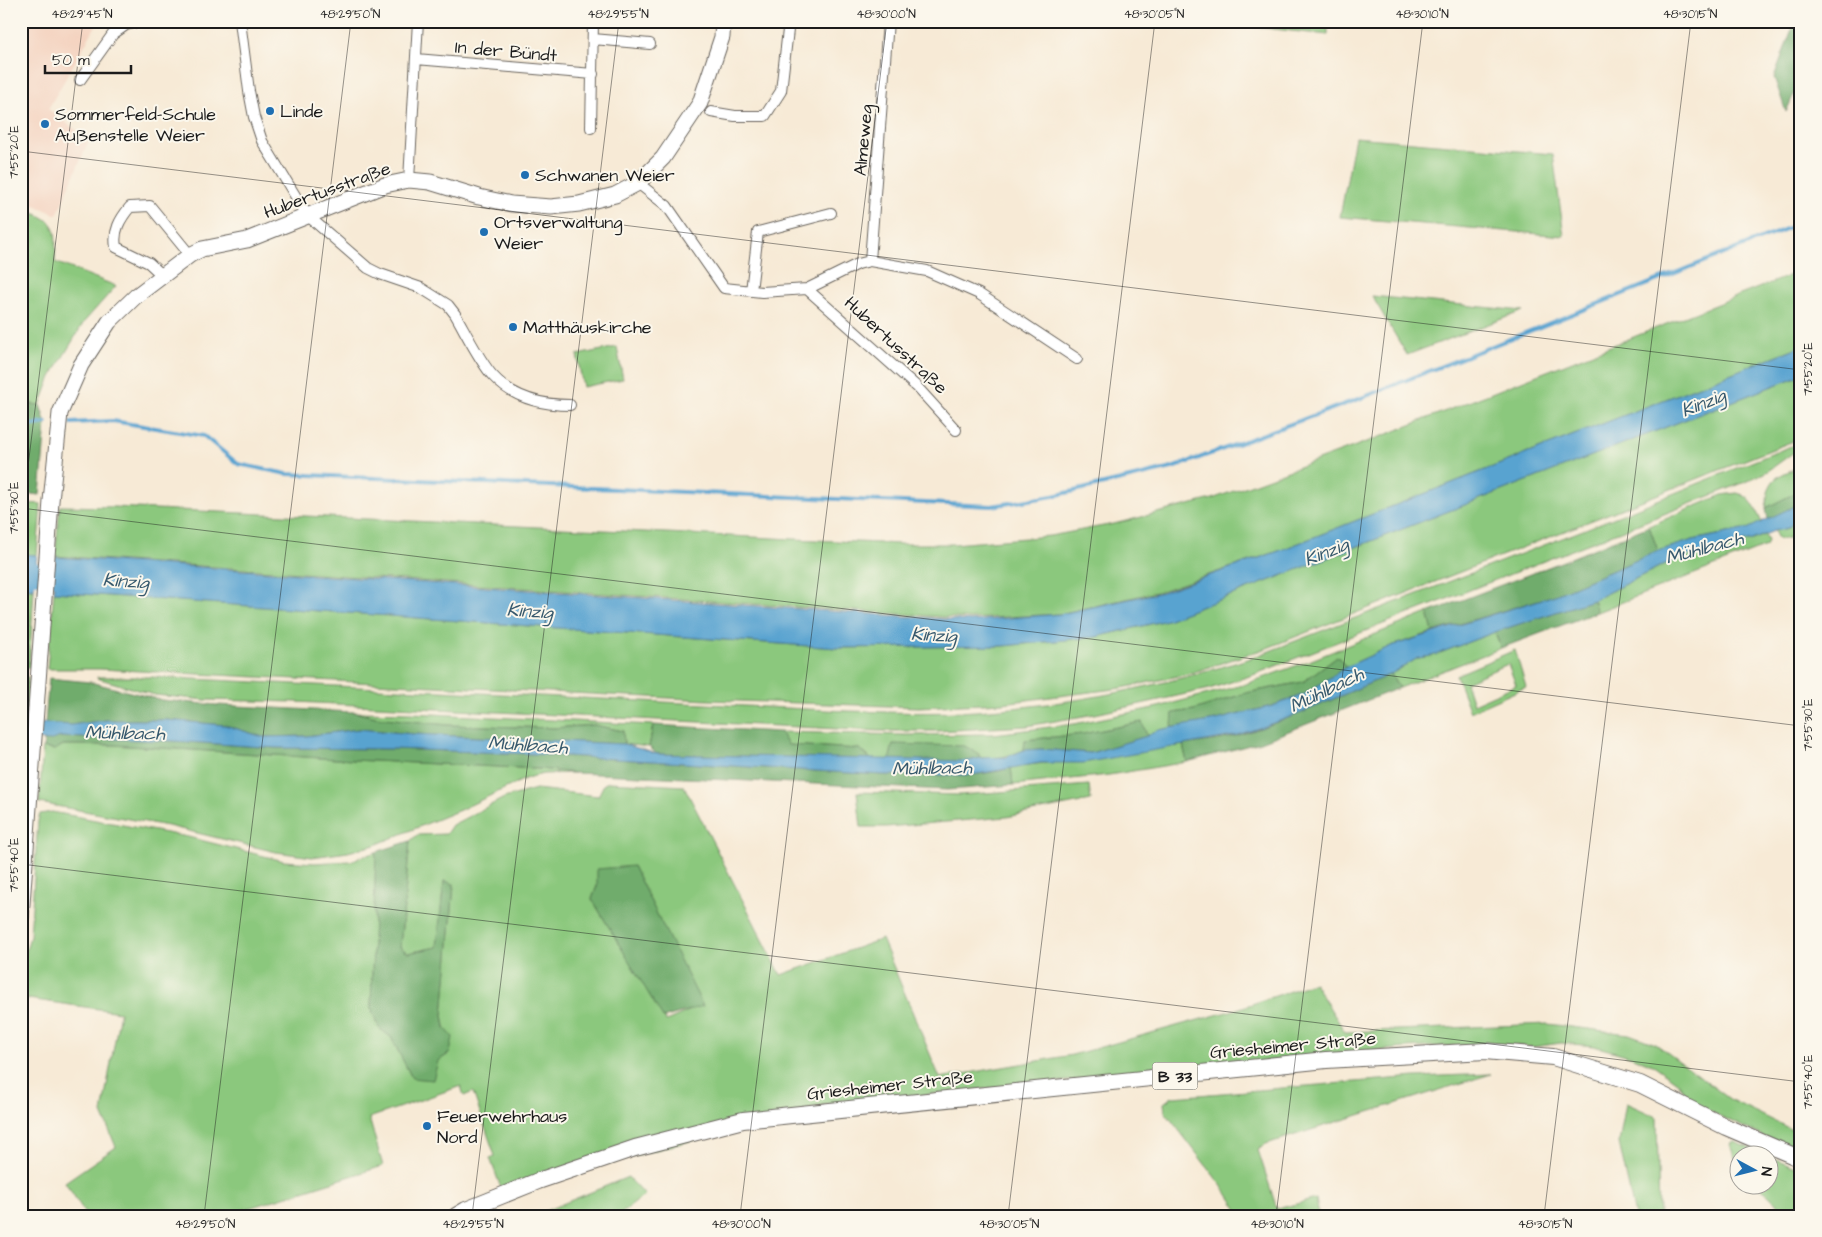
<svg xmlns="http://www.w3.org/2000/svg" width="1822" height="1237" font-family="'Architects Daughter',sans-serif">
	<rect width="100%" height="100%" fill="#fbf7ec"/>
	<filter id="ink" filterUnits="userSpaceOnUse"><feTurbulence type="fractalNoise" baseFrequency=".02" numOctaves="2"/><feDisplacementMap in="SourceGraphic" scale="10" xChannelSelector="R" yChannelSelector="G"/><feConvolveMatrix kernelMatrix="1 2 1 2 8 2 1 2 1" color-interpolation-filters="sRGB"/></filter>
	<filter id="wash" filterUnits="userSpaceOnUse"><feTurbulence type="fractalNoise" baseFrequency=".0096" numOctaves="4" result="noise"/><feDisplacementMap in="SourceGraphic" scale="20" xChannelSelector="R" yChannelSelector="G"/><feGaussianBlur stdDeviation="1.12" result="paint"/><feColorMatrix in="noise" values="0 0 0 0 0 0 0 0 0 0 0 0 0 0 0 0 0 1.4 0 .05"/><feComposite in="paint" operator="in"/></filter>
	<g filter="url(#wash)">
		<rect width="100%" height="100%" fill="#f7ead6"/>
		<path fill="#f4d3c0" d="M 21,21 L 98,22 L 48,109 L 89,140 L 57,215 L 21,199 Z"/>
		<path fill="#8bc87d" stroke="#54724c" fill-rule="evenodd" d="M 1227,21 L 1328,21 L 1328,35 L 1228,24 Z
			M 1355,137 L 1553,154 L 1564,236 L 1340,217 Z
			M 21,208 C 58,222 57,224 55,262 L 116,286 L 84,322 L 51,377 L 40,405 L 21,403 Z
			M 1801,271 L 1801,346 L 1276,552 L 1161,591 L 1059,614 L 971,619 L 55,556 L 60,506 L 114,507 L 900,544 L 954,544 L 1050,536 L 1114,524 L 1212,499 L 1372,440 Z
			M 1372,296 L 1523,311 L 1407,355 Z
			M 617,347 L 623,379 L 583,387 L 577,355 Z
			M 1801,375 L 1801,438 L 1267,648 L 1188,674 L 1122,688 L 1003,703 L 919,707 L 708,700 L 100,669 L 47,669 L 54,592 L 837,648 L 1003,646 L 1096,637 L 1167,620 Z
			M 1801,442 L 1801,447 L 1768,471 L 1743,483 L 1253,675 L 1209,689 L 1095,714 L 1027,726 L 937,731 L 879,731 L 296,702 L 205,700 L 155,695 L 97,678 L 97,677 L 152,677 L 847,711 C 890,712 933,714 976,711 C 1070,705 1164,686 1254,657 L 1583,530 Z
			M 1801,466 L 1801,490 L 1766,508 C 1768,478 1775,477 1801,466 Z
			M 1737,493 C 1752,496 1756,510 1762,523 L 1747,529 L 1693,540 L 1658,551 L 1649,526 L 1722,495 Z
			M 21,503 L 41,504 L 37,555 L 21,554 Z
			M 1801,516 L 1801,533 L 1788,538 L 1778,539 L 1774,531 L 1788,528 Z
			M 1765,535 L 1768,541 L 1766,546 L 1597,612 L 1593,600 L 1665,564 L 1688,556 L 1752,540 Z
			M 21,588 L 34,589 L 29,668 L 21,667 Z
			M 1428,613 L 1433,632 L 1391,646 L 1346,667 L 1337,656 L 1303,682 L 1246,693 L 1194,710 L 1173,713 L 1172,728 L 1158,730 L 1147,736 L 1142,722 L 1083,734 L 1025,740 L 1024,750 C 1009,756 997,759 981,758 L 978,753 L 893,744 L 889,761 L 872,760 L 860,749 L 788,745 L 780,732 L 906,735 L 994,734 L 1074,724 L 1158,707 L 1243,685 L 1309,661 Z
			M 1495,632 L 1501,648 L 1499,649 L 1399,688 L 1391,674 L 1418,658 L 1432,656 Z
			M 1515,650 L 1526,687 L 1470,712 L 1456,675 ZM 1508,664 L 1516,685 L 1473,704 L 1466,682 Z
			M 21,676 L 28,677 L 27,708 L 21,707 Z
			M 353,712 L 411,713 L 653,725 L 649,747 L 624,744 L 623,731 L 594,725 L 554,728 L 447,725 L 376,717 Z
			M 63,745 L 113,745 L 353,760 L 540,769 L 575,773 L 543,774 L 527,778 L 460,810 L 375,845 L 348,852 L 312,857 L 276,852 L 168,826 L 39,803 L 43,748 L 55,750 Z
			M 1183,745 L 1187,762 L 1109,775 L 1013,785 L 1011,767 L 1138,752 Z
			M 609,782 L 684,786 L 781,975 L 882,939 L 940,1078 L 1072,1055 L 1234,1010 L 1314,983 L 1345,1032 L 1548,1024 L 1629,1034 L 1656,1044 L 1731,1100 L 1801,1134 L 1801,1154 L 1694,1104 L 1677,1082 L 1655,1066 L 1633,1057 L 1594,1046 L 1561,1043 L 1533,1047 L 1493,1044 L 1406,1048 L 829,1104 L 502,1191 L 490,1158 L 495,1156 L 473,1092 L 464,1096 L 461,1086 L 369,1118 L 383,1166 L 223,1216 L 87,1216 L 65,1182 L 116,1147 L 102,1113 L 120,1012 L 21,998 L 21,970 L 30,936 L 38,821 L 40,814 L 52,812 L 188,837 L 284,861 L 315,863 L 350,861 L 376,852 L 371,1008 L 379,1028 L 391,1037 L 412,1078 L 450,1053 L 443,1015 L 454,884 L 444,881 L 437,947 L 408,953 L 400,947 L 410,841 L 417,835 L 446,834 L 452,825 L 504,798 L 536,789 L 598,796 L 604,784 ZM 633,866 L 702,1005 L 666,1021 L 592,899 L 597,886 Z
			M 1089,785 L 1091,800 L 1007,817 L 886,827 L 861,827 L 857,792 L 960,795 Z
			M 1491,1074 L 1266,1144 L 1258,1150 L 1277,1209 L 1316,1199 L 1319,1216 L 1242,1216 L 1227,1193 L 1165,1112 L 1164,1103 L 1172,1097 L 1186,1096 L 1415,1077 Z
			M 1626,1103 L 1657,1117 L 1659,1216 L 1635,1216 L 1619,1143 Z
			M 1734,1142 L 1764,1154 L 1740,1154 L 1739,1164 L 1735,1158 L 1730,1144 Z
			M 1770,1157 L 1801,1169 L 1801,1216 L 1791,1216 L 1757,1185 L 1770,1184 Z
			M 628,1177 L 645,1195 L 618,1216 L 533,1216 Z"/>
		<path fill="#70ac6c" stroke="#466444" d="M 1795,21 L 1801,21 L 1801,78 L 1786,112 L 1774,77 Z
			M 21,403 L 40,405 L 46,423 L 40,495 L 21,493 Z
			M 1801,490 L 1801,503 L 1768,520 L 1766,508 Z
			M 1649,526 L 1658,551 L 1555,595 L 1433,632 L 1428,613 L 1556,564 Z
			M 1593,600 L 1597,612 L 1501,648 L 1495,632 Z
			M 1337,656 L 1346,667 L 1305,694 L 1272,706 L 1216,720 L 1172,728 L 1173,713 L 1194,710 L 1246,693 L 1303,682 Z
			M 1391,674 L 1399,688 L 1261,742 L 1187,762 L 1183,745 C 1201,742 1219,741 1236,736 C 1290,720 1340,696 1391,674 Z
			M 49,678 L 90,682 L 162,700 L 217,705 L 353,712 L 376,717 L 447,725 L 554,728 L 594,725 L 623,731 L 624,744 L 414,734 L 359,729 L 306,736 L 263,737 L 225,725 L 167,720 L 106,720 L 71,725 L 45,723 Z
			M 1142,722 L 1147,736 L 1091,753 L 1041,749 L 1024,750 L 1025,740 L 1083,734 Z
			M 653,725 L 780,732 L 788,745 L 860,749 L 872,760 L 657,754 L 649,747 Z
			M 61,737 L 173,741 L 276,748 L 392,749 L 533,754 L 883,775 L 972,775 L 1000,771 L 1011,767 L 1013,785 L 947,790 L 575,773 L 540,769 L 353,760 L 113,745 L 63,745 L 55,750 L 43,748 L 44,740 Z
			M 893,744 L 965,746 L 978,754 L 981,758 L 968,761 L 889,761 Z
			M 410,841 L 400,947 L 408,953 L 437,947 L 444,881 L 454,884 L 443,1015 L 445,1028 L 453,1037 L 450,1053 L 438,1061 L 433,1080 L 412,1078 L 391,1037 L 379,1028 L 371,1008 L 376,852 Z
			M 633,866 L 703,1006 L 663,1018 L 592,899 L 597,886 L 597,869 Z"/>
		<path fill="#58a3d0" stroke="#3a6076" d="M 1801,346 L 1801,375 L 1167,620 L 1096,637 L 1003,646 L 837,648 L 54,592 L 55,557 L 971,621 L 1060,614 L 1162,592 L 1276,552 Z
			M 1801,503 L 1801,515 L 1788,528 L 1774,531 L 1752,540 L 1688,556 L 1665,564 L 1593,600 L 1495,632 L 1432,656 L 1418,658 L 1391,674 L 1299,714 L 1262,727 L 1234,736 L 1083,763 L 1040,763 L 972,775 L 883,775 L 533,754 L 392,749 L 276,748 L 173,741 L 61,737 L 48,741 L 21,736 L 21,724 L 26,725 L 45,723 L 71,725 L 106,720 L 167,720 L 225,725 L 263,737 L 306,736 L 359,729 L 414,734 L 624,744 L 657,754 L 968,761 L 981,758 L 1007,757 L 1024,750 L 1041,749 L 1091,753 L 1147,736 L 1158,730 L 1216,720 L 1272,706 L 1305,694 L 1346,667 L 1391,646 L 1555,595 L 1658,551 L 1693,540 L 1747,529 Z
			M 21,554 L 37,555 L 34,589 L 21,588 Z"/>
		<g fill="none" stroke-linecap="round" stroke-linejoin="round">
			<path stroke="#58a3d0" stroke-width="4" d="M 71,423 L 113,421 L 204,436 L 238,464 L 287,474 L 992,506 L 1053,496 L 1172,468 L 1364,397 L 1801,223
				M 21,427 L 46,423"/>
			<path stroke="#58a3d0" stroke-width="21" d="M 21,572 L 83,577"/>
		</g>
	</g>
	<g filter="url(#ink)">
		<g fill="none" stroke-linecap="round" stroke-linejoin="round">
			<defs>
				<path id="street" d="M 240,21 L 249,91 L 254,117 L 262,141 L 307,215 L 368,268 L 380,274 L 421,288 L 448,305 L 455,314 C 465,331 480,362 493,376 C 513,398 541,405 570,405
					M 593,39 L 650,44
					M 416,59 L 593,74
					M 80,80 L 113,34 L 126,25 L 142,21
					M 711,112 L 735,116 L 765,116 L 781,91 L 789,21
					M 591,128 L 593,21
					M 409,180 L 418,21
					M 638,183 L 667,206 L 724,288 L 762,292 L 807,289 L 917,387 L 956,430
					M 870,261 L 888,21
					M 163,276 L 149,263 L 116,247 C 113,231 120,219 130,207 L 150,206 L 190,255
					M 807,289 L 858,264 L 870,261 L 927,271 L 979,294 L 1077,359
					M 751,291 L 758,232 L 831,213"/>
				<path id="secondary" d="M 21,918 L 51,501 L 60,413 L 81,365 L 109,322 L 136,296 L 190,255 L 202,249 L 247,240 L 385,185 L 409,180 L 430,182 L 479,197 L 511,204 L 551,207 L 579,204 L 615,195 L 638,183 L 663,158 L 700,103 L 722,37 L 723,21"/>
				<path id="primary" d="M 456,1216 L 466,1210 L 538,1181 L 635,1148 L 743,1120 L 1326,1060 L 1485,1051 L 1553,1057 L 1640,1084 L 1726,1127 L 1801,1159"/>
			</defs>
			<use href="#street" stroke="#69645d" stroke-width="12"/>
			<use href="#secondary" stroke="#69645d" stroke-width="17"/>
			<use href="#primary" stroke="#69645d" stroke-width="18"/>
			<use href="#street" stroke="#fff" stroke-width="10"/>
			<use href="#secondary" stroke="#fff" stroke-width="15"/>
			<use href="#primary" stroke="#fff" stroke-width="16"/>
		</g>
	</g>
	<path fill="none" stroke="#1c1c1c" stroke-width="1" stroke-opacity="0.45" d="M 21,151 L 1801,370M 21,508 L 1801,726M 21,523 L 83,21M 21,864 L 1801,1082M 204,1216 L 351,21M 472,1216 L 619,21M 740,1216 L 887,21M 1008,1216 L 1155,21M 1276,1216 L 1423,21M 1544,1216 L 1691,21"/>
	<g fill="#1f6fb2" stroke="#fbf7ec" stroke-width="2">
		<circle cx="270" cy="111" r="5"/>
		<circle cx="45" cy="124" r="5"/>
		<circle cx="525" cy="175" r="5"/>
		<circle cx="484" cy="232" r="5"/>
		<circle cx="513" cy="327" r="5"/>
		<circle cx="427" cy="1126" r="5"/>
	</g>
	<g text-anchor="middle" stroke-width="4" stroke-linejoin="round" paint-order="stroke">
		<rect fill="#fbf7ec" stroke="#5f5e5a" stroke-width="1" x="1152.5" y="1062.5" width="45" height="27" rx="4"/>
		<g font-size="16" font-weight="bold" fill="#1c1c1c">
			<text x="1175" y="1082">B 33</text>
		</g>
		<g font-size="18" fill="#1c1c1c" stroke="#fbf7ec">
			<text transform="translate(506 51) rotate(5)" y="6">In der Bündt</text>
			<text transform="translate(863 140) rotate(-85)" y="6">Almeweg</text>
			<text transform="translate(327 190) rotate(-20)" y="6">Hubertusstraße</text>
			<text transform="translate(896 345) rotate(43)" y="6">Hubertusstraße</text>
			<text transform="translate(1293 1045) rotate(-5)" y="6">Griesheimer Straße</text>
			<text transform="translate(890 1085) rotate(-6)" y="6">Griesheimer Straße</text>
		</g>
		<g font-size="18" fill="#1c1c1c" stroke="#fbf7ec" text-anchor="start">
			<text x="280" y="117">Linde</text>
			<text x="55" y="120">Sommerfeld-Schule<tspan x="55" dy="21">Außenstelle Weier</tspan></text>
			<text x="535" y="181">Schwanen Weier</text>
			<text x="494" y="228">Ortsverwaltung<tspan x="494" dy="21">Weier</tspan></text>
			<text x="523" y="333">Matthäuskirche</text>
			<text x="437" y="1122">Feuerwehrhaus<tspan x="437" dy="21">Nord</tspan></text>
		</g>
		<g font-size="19" font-style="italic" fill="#37596d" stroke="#fbf7ec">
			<text transform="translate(1703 402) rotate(-22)" y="7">Kinzig</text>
			<text transform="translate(1704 547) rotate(-15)" y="7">Mühlbach</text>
			<text transform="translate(1326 551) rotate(-22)" y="7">Kinzig</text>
			<text transform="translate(126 580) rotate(4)" y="7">Kinzig</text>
			<text transform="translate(530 610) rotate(4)" y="7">Kinzig</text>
			<text transform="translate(934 634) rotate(3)" y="7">Kinzig</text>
			<text transform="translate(1326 689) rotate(-26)" y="7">Mühlbach</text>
			<text transform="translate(125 732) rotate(1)" y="7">Mühlbach</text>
			<text transform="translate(528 744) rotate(4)" y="7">Mühlbach</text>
			<text transform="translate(932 767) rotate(-1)" y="7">Mühlbach</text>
		</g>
	</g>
	<rect width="1822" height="1237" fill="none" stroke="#fbf7ec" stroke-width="55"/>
	<g transform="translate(1754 1170) rotate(97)"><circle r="24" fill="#fbf7ec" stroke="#a29f99"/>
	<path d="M0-4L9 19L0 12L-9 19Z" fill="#1f6fb2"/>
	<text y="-8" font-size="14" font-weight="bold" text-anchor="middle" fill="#1c1c1c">N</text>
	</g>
	<path d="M45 65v8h86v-8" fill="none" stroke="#1c1c1c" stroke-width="2.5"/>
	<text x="52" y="65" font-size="15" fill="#1c1c1c" stroke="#fbf7ec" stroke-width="4" paint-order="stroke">50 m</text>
	<rect x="28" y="28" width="1766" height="1182" fill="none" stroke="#1c1c1c" stroke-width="2"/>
	<g font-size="12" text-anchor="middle" fill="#1c1c1c">
		<text x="82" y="18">48°29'45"N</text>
		<text x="350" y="18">48°29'50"N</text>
		<text x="618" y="18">48°29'55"N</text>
		<text x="886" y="18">48°30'00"N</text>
		<text x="1154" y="18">48°30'05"N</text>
		<text x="1422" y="18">48°30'10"N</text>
		<text x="1690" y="18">48°30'15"N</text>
		<text transform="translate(14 152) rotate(-90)" y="4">7°55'20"E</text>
		<text transform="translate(1808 369) rotate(-90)" y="4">7°55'20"E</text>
		<text transform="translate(14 508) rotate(-90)" y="4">7°55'30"E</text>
		<text transform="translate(1808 725) rotate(-90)" y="4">7°55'30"E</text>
		<text transform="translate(14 865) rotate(-90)" y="4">7°55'40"E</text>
		<text transform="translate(1808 1082) rotate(-90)" y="4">7°55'40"E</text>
		<text x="205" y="1228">48°29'50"N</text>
		<text x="473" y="1228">48°29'55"N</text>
		<text x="741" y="1228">48°30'00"N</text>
		<text x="1009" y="1228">48°30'05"N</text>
		<text x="1277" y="1228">48°30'10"N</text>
		<text x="1545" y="1228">48°30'15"N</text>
	</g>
</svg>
